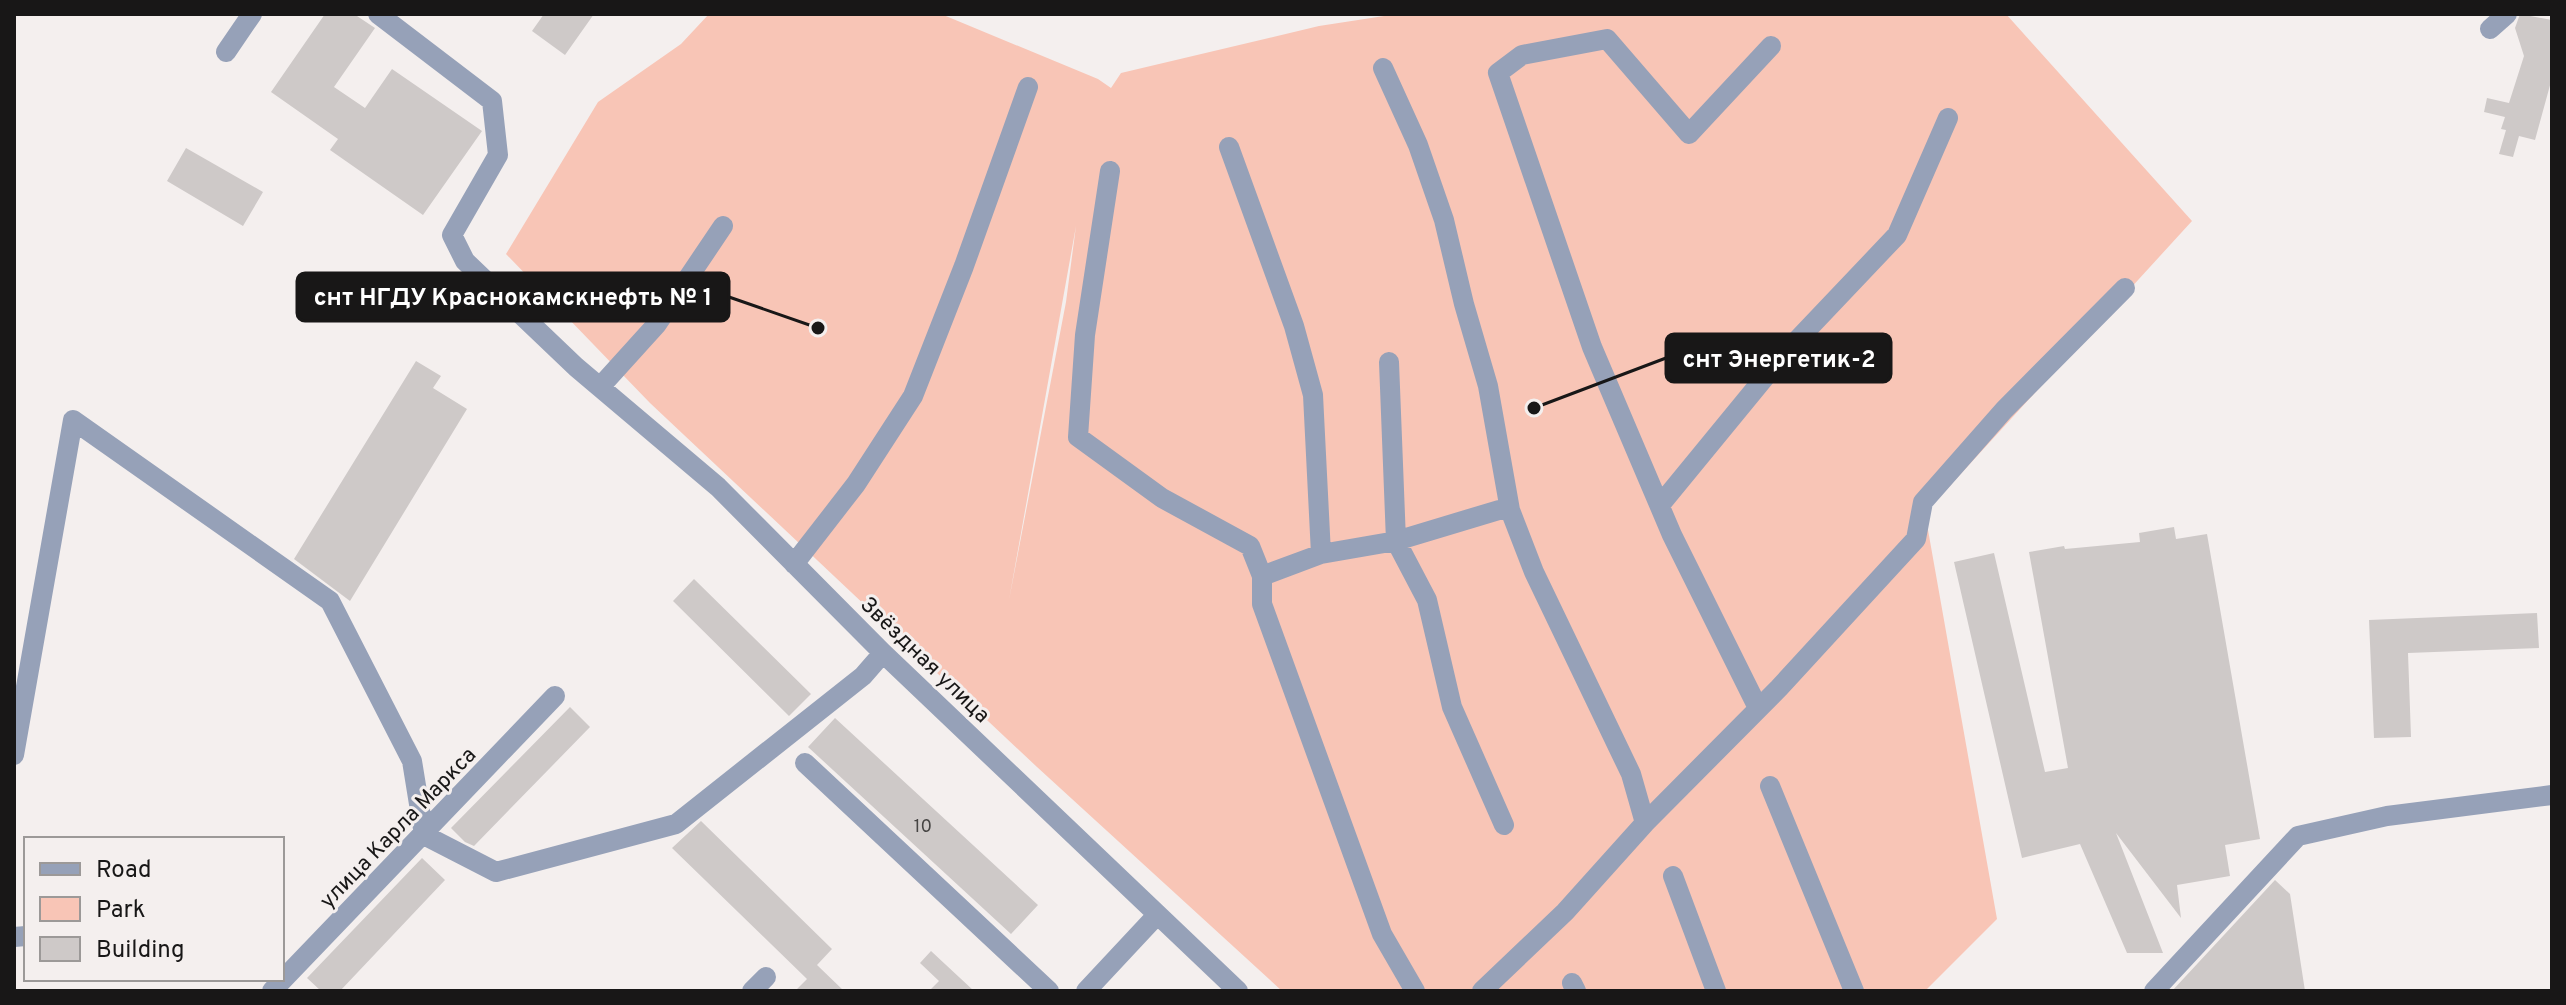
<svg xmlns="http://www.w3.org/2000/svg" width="2566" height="1005" font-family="Overpass,sans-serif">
	<rect width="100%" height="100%" fill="#f4efee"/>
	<path fill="#f8c5b6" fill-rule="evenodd" d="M 709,14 L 941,14 L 1098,79 L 1111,88 L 1121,73 L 1319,26 L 1397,14 L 2006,14 L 2192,221 L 1925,513 L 1997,919 L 1925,991 L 1282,991 L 1037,767 L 650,403 L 506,254 L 598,102 L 681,44 ZM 1076,226 L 1066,302 L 1009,600 Z"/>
	<path fill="#cec9c8" d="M 325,14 L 354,14 L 375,28 L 334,87 L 365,108 L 392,69 L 482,131 L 423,215 L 330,150 L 338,139 L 271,92 Z
		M 544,14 L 594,14 L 565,55 L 532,31 Z
		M 2520,14 L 2552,20 L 2552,78 L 2535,140 L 2519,136 L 2513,157 L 2499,154 L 2506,130 L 2501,129 L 2505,117 L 2484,112 L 2487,98 L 2509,103 L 2524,56 L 2515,28 Z
		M 186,148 L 263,192 L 243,226 L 167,181 Z
		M 416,361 L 441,376 L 433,388 L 467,409 L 350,601 L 294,559 Z
		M 2174,527 L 2176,539 L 2207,534 L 2260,839 L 2225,845 L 2230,876 L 2177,885 L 2181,918 L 2116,833 L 2163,953 L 2127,953 L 2080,844 L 2022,858 L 1954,562 L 1994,553 L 2045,772 L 2068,768 L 2029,552 L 2064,546 L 2065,549 L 2140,542 L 2139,533 Z
		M 694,579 L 811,694 L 789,716 L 673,601 Z
		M 2537,613 L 2539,648 L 2408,653 L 2411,737 L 2374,738 L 2369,620 Z
		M 570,707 L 590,727 L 474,846 L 465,842 L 451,828 Z
		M 835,718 L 1038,905 L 1011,934 L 808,747 Z
		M 701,821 L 832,949 L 817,965 L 844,991 L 795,991 L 807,979 L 672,848 Z
		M 422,858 L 445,880 L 340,991 L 321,991 L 307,978 Z
		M 2275,880 L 2290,894 L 2305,991 L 2172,991 Z
		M 931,951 L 974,991 L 929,991 L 939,981 L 920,963 Z"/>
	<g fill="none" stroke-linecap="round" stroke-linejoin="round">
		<path stroke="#96a1b8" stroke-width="20" d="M 378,14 L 492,101 L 498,155 L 452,235 L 465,261 L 576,367 L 718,487 L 883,653 L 1238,991
			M 2490,29 L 2507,14
			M 226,52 L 252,14
			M 1229,147 L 1294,326 L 1313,395 L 1321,554
			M 1110,171 L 1085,335 L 1078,437 L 1162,498 L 1250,546 L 1262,576 L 1262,604 L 1382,934 L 1415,991
			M 1389,362 L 1396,541 L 1427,600 L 1452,707 L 1504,825
			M 600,387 L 657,324 L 723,226
			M 1660,505 L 1783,355 L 1897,235 L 1948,118
			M 1510,510 L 1534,572 L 1631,774 L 1645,823
			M 794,564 L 856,484 L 913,396 L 964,266 L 1028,87
			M 1262,576 L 1321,554 L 1396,541 L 1499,510 L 1510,510 L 1488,386 L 1464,304 L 1444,220 L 1418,145 L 1383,68
			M 1758,708 L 1672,535 L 1592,347 L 1498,73 L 1522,55 L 1607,39 L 1689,134 L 1771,46
			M 14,755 L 73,420 L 330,601 L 412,761 L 424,835 L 496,872 L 676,824 L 863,676 L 883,653
			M 805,763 L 1049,991
			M 1770,786 L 1854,991
			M 1673,876 L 1716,991
			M 14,937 L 26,936
			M 1572,983 L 1576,991
			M 272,991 L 555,696
			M 752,991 L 766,977
			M 1086,991 L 1157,915
			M 1482,991 L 1565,912 L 1645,823 L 1779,688 L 1916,539 L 1923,502 L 2004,410 L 2125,288
			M 2154,991 L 2298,836 L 2387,816 L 2552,795"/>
	</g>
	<g text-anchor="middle" stroke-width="6" stroke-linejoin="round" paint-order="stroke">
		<g font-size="18" fill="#464443">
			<text x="923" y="832">10</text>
		</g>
		<g font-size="22" fill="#181717" stroke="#f4efee">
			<text transform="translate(926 659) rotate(44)" y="8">Звёздная улица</text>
			<text transform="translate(397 827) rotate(-46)" y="8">улица Карла Маркса</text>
		</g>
	</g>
	<path fill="none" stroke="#181717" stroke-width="3" d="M818 328L729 297M1534 408L1666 358"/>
	<g fill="#181717" stroke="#f4efee" stroke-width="3">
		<circle cx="818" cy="328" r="8"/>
		<circle cx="1534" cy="408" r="8"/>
	</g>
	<g fill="#181717" stroke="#181717" stroke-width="3">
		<rect x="297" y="273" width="432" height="48" rx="8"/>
		<rect x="1666" y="334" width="225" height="48" rx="8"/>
	</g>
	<g font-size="24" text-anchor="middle" font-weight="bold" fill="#fff">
		<text x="513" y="305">снт НГДУ Краснокамскнефть № 1</text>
		<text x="1779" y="367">снт Энергетик-2</text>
	</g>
	<rect width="2566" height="1005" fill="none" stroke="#181717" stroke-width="32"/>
	<rect x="24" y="837" width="260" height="144" fill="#f4efee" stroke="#9c9998" stroke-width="2"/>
	<rect x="40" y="863" width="40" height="12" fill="#96a1b8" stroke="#9c9998" stroke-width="2"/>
	<text x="96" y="877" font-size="24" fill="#181717">Road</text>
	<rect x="40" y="897" width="40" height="24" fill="#f8c5b6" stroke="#9c9998" stroke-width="2"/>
	<text x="96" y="917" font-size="24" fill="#181717">Park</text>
	<rect x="40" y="937" width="40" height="24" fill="#cec9c8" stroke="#9c9998" stroke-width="2"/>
	<text x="96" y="957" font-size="24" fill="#181717">Building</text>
</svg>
